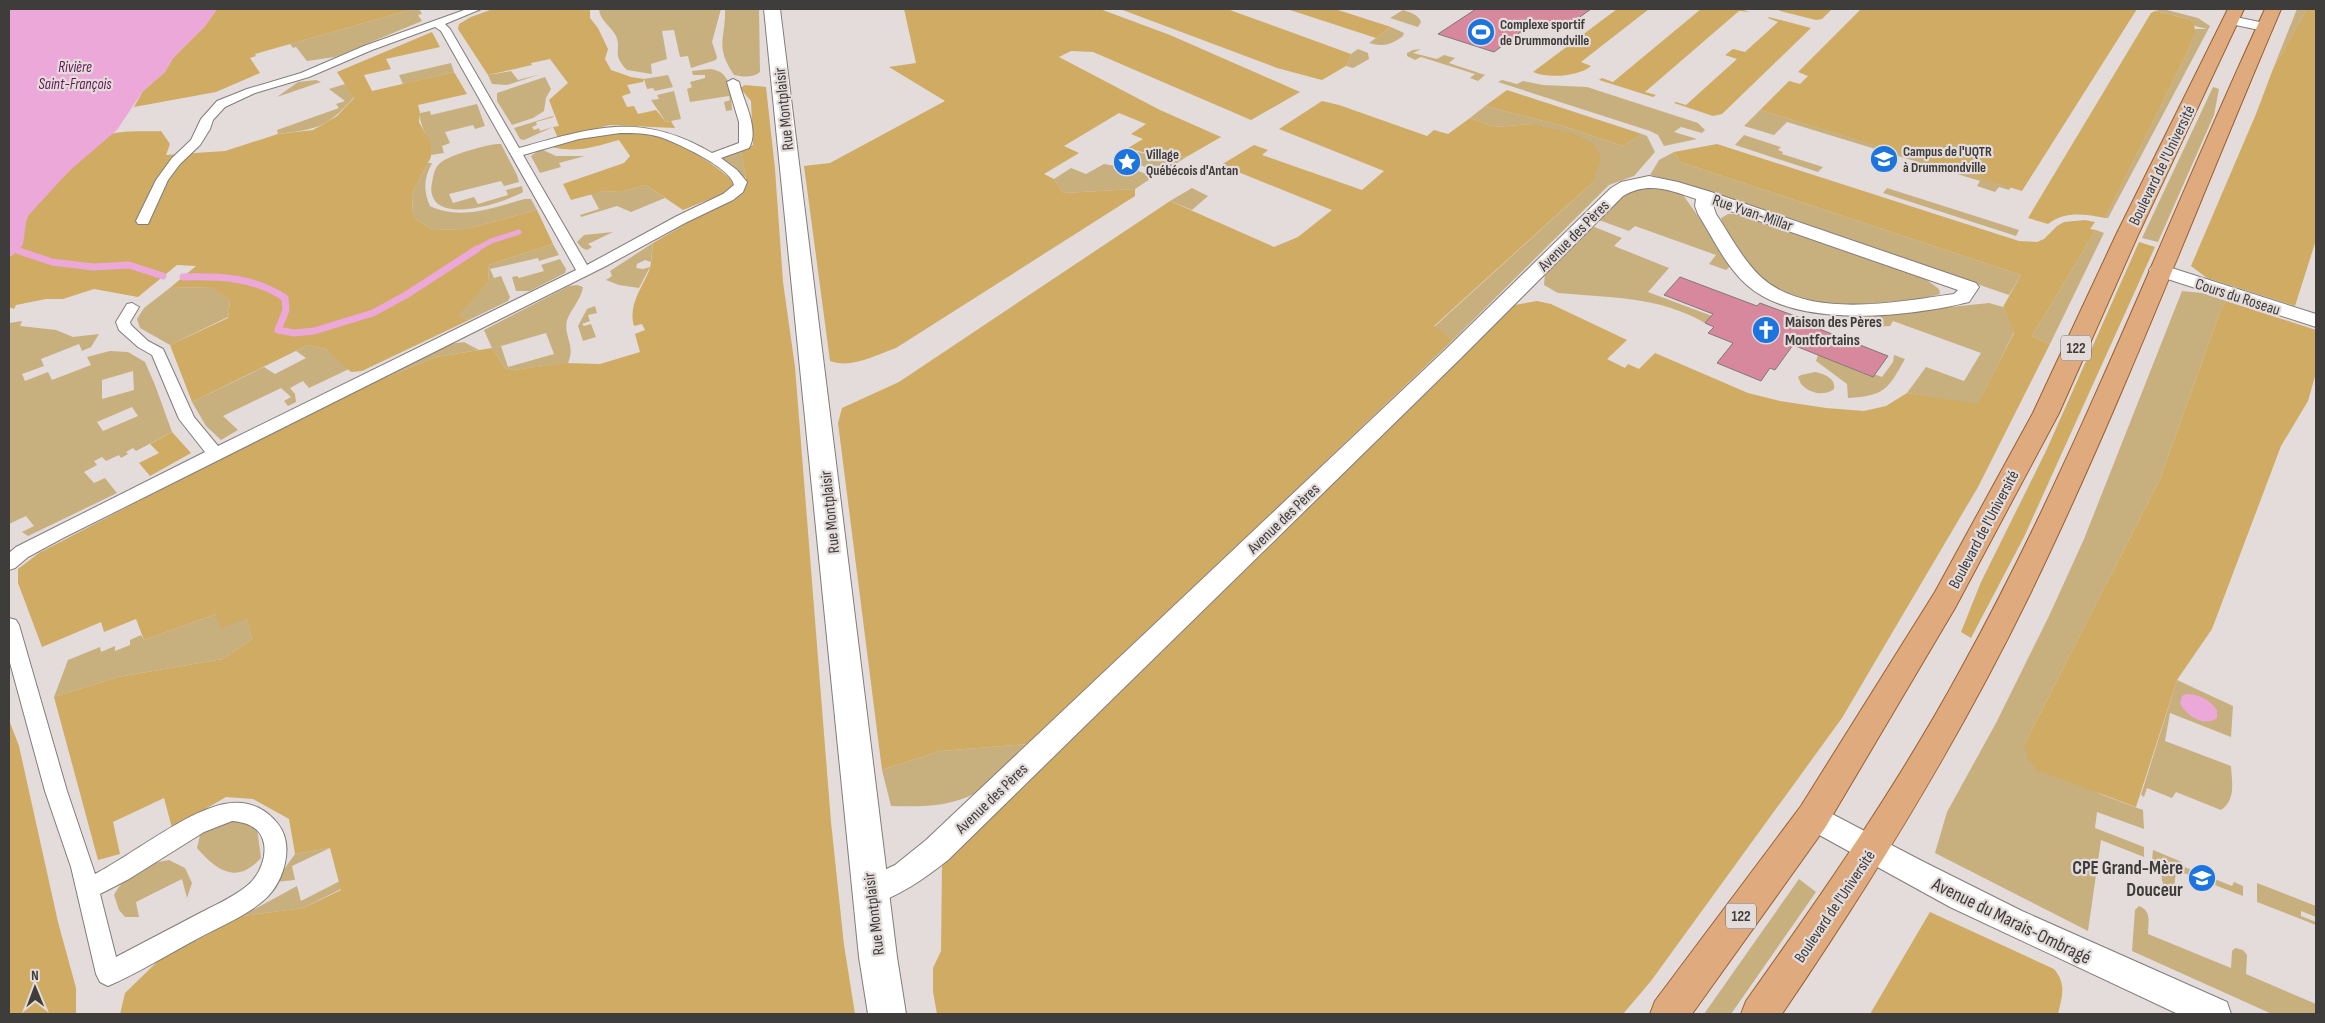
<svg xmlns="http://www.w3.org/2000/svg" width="2325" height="1023" font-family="'Sofia Sans Condensed',sans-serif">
	<rect width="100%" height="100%" fill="#e3dcdb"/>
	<path fill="#c8af7e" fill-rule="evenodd" d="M 413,9 L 419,9 L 422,14 L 418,15 L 422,21 L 335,57 L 307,61 L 296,47 L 293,48 L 290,44 Z
		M 599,9 L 721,9 L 712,42 L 717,57 L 716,60 L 691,68 L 688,56 L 680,57 L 674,30 L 662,31 L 667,59 L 651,64 L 652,74 L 627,70 C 611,54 622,50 616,36 C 611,26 600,21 599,9 Z
		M 725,9 L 759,9 L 760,72 C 753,78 743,77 734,75 C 714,45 726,39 725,9 Z
		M 2163,9 L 2198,18 L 2210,26 L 2108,218 L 2105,218 L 2189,49 L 2195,29 L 2207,29 L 2195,26 L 2189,19 L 2155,11 Z
		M 2297,9 L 2307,9 L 2273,69 Z
		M 1403,10 C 1411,13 1418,14 1421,22 L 1418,27 L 1390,18 Z
		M 1391,27 L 1404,33 L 1403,36 C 1391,45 1383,47 1369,43 Z
		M 1358,49 L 1368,53 L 1369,59 L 1353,68 L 1346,66 L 1351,54 Z
		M 1421,49 L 1413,53 L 1437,59 L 1444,55 L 1455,58 L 1449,63 L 1485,75 L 1478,81 L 1470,78 L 1475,74 L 1421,57 L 1415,60 L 1407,56 L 1407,53 L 1413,50 Z
		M 451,63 L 454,72 L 403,84 L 399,75 Z
		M 710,69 C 732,71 731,93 732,110 L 726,111 L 724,102 L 730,100 L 729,96 L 690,102 L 687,89 L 692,87 L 690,82 L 705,78 L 705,75 L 693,75 L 692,71 Z
		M 511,71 L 518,80 L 541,74 L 507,85 L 492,84 L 488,75 Z
		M 668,75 L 673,87 L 655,91 L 653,88 L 647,89 L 644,79 Z
		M 545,77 L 551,89 L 546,98 L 544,111 L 533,118 L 512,125 L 497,101 L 497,93 Z
		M 316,80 L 321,82 L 277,97 L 298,82 Z
		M 1502,80 L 1517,84 L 1523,81 L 1543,85 L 1587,87 L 1698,123 L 1705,130 L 1702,133 L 1681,127 L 1674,132 L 1697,139 L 1664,146 L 1658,135 L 1650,131 L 1498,82 Z
		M 345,84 L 354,97 C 327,128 317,129 278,134 L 277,130 L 339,108 L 336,104 L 345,101 L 329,89 Z
		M 2213,87 L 2219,89 L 2214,115 L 2158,242 L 2142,238 Z
		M 674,91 L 681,119 L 666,122 L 651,100 L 659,99 L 657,95 Z
		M 477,104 L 485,126 L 475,129 L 473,125 L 445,132 L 450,143 L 442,146 L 444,153 L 431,155 C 431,139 419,128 420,113 L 430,111 L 431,115 Z
		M 1485,106 L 1563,126 L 1623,146 L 1642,134 L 1647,136 L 1655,152 L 1634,176 L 1609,185 L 1453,340 L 1434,327 L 1592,183 L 1532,124 L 1494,127 L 1470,118 Z
		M 1760,110 L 2011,187 L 2009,190 L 1999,187 L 1995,192 L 1977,186 L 1980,181 L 1787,122 L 1774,135 L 1744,126 Z
		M 553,116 L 554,117 L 536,122 L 537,125 L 532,127 L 534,130 L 539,128 L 540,131 L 553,127 L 524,140 L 520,139 L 514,128 Z
		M 1744,135 L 1781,147 L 1778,150 L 1783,152 L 1782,154 L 1823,167 L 1818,172 L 1735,145 Z
		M 496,144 L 501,144 L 517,175 L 519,182 L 504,186 L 501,181 L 449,194 L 453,203 L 474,197 L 478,204 L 508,195 L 506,190 L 522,186 L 523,192 C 505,202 457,218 438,204 C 432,199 430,190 432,183 C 433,177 434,170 438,165 C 447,155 483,146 496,144 Z
		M 541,149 L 556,156 L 585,156 L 559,163 L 561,167 L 540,173 L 531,156 Z
		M 741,151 L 746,178 L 721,159 L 721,155 Z
		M 1134,151 L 1167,159 L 1188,156 L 1161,173 L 1135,163 L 1138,161 L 1132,159 L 1135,157 L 1128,154 Z
		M 1674,152 L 1680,162 L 2021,275 L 2009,295 L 1682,183 L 1650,175 L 1659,160 Z
		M 428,163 L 432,163 C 424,178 423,190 430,206 C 461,221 494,207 525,199 L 531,199 L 537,210 L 467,229 L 432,230 L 413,217 L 412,194 Z
		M 1104,164 L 1126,168 L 1129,167 L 1153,177 L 1135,189 L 1063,193 L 1054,179 L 1071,168 L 1086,174 Z
		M 646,185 L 665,198 L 631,212 L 617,206 L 581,217 L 580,215 L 599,209 L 591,194 L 604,191 L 620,192 Z
		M 1648,186 L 1672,190 L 1683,195 L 1732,264 L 1726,270 L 1709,264 L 1716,255 L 1635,226 L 1629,231 L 1599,220 L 1628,190 Z
		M 1192,188 L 1208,196 L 1192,210 L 1170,201 Z
		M 1887,188 L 2019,230 L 2016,236 L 1883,193 Z
		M 1728,214 L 1743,214 L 1924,278 L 1939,289 L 1940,294 L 1921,299 L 1841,306 L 1803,300 L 1780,291 L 1756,275 L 1722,222 L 1721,218 Z
		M 1592,226 L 1622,238 L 1614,246 L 1669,268 L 1648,292 L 1712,316 L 1705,323 C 1659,296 1610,298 1558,293 L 1544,285 L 1545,273 Z
		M 2096,230 L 2104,233 L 2050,344 L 2032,336 Z
		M 613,232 L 588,244 L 592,247 L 587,250 L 582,248 L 577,242 L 584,235 Z
		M 653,243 L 651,262 L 645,260 L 637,264 L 636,268 L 643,269 L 650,267 L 639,288 L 619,285 L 606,280 L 612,276 L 610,271 Z
		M 553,244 L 559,255 L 539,261 L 538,258 L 490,269 L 494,278 L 501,276 L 510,297 L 508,301 L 469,320 L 457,315 L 489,282 L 488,265 Z
		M 560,259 L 566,269 L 565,273 L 530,291 L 516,291 L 512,277 L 517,276 L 519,278 L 544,271 L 541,265 Z
		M 577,285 L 583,287 C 581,300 571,309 567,320 C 563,336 576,345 568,363 L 513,370 L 505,368 L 492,348 L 484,330 L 569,286 ZM 546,333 L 554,354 L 508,367 L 501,346 Z
		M 171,287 L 214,288 L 230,301 L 228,317 L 170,345 L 140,328 L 137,319 L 144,308 Z
		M 2182,291 L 2202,293 L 2226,301 L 2220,312 L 2160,479 L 2025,743 L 2100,794 L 2143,810 L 2144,829 L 2097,812 L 2095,828 L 2144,847 L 2144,857 L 2101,840 L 2088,931 L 1935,853 L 1947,812 L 1996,723 L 2049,616 L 2084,539 Z
		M 1989,303 L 2003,307 L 2014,332 L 1978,405 L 1907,393 L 1926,367 L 1964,381 L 1981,353 L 1893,321 L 1890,326 L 1875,327 L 1861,321 L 1865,316 Z
		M 595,306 L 597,313 L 588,315 L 590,321 L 582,324 L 584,326 L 591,324 L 596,337 L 583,341 L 578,326 L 587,309 Z
		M 22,321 L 20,326 L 56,330 L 73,337 L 99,334 L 91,347 L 82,351 L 79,344 L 41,359 L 44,366 L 22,374 L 25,381 L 48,372 L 52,380 L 91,365 L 87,357 L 110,351 L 128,352 L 145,362 L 155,385 L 172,432 L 136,451 L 133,448 L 126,452 L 128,454 L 121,458 L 119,455 L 106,461 L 102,457 L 94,461 L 97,465 L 84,472 L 94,483 L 105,478 L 117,493 L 28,536 L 22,532 L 34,526 L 26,516 L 9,524 L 9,323 ZM 133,371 L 134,390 L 102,399 L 102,380 ZM 132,407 L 138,416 L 103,431 L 97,422 Z
		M 464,342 L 479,350 L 436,357 L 372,383 L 449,344 Z
		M 308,345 L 326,349 L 349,369 L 309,388 L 303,381 L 290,388 L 295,394 L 296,402 L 288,406 L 284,401 L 291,397 L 281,388 L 223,416 L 238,430 L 221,440 L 206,426 L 192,402 L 264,367 L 275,374 L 306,358 L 296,351 Z
		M 1818,355 L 1872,377 L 1874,374 L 1882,377 L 1893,362 L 1894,355 L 1905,359 C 1888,389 1885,396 1848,398 L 1847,384 L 1816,361 Z
		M 1815,372 C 1824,374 1836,378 1834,389 C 1824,397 1809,393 1801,384 L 1798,377 L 1801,375 Z
		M 216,614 L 247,617 L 252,639 L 223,659 L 118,677 L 54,697 L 68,660 L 100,647 L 101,652 L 115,646 L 115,651 L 130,645 L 130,640 L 141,635 L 144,640 Z
		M 2177,680 L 2233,706 L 2231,737 L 2170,713 L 2165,741 L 2231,766 C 2232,782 2236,800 2221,810 L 2176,792 L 2172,798 L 2147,788 L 2144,797 L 2141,795 Z
		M 1029,744 C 1015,757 993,783 978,792 C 950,807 922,807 891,806 L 882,770 L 940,751 Z
		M 237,820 L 257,828 L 261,858 C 237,884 218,872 197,848 L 200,835 L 218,824 Z
		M 330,848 L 292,866 L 295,880 L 275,882 L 295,854 Z
		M 2153,850 L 2182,862 L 2182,866 L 2232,886 L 2234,882 L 2243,886 L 2243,896 L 2176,870 L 2174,889 L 2169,890 C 2159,883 2162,875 2162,864 L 2152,860 Z
		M 169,860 L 185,868 L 192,883 L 187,898 L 182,879 L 136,902 L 139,917 L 125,917 L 119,910 L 114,895 C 125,874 147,863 169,860 Z
		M 1799,879 L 1816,892 L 1731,1014 L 1704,1014 Z
		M 340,881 L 341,889 L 303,908 L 242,916 L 297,886 L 301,901 Z
		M 2257,883 L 2316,906 L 2316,917 L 2301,911 L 2301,916 L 2316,922 L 2316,925 L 2257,902 Z
		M 2139,906 C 2152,911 2148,922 2148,934 L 2231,968 L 2232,951 L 2235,948 L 2243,950 L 2247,955 L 2246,974 L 2316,1004 L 2316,1014 L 2272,1014 L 2132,951 L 2135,910 Z"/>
	<path fill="#cfab63" d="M 217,9 L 413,9 L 255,54 L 256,56 L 250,58 L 260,73 L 216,92 L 134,107 L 143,91 L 165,72 L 173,58 L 205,26 Z
		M 493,9 L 590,9 L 590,18 L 598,28 L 608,49 L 605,59 L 611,70 L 631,77 L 644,79 L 643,82 L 627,85 L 631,93 L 622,96 L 627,107 L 634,106 L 638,114 L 656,110 L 666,122 L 671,121 L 675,128 L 610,125 L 558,138 L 553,127 L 559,126 L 549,100 L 568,83 L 550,59 L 531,63 L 532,65 L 488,75 L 458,29 L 459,24 L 471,17 Z
		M 904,9 L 1100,9 L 1170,35 L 1300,92 L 1251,120 L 1093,52 L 1071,51 L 1059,57 L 1160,110 L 1221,137 L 1188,156 L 1167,159 L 1128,148 L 1143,139 L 1131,134 L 1146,124 L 1119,113 L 1064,146 L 1079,153 L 1044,174 L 1054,179 L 1063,193 L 1135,189 L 1135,196 L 896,348 C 876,355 851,369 830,361 L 804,166 L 830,163 L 945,101 L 889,67 L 916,63 Z
		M 1120,9 L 1227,9 L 1351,54 L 1346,66 L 1322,80 L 1277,68 Z
		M 1287,9 L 1335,9 L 1391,27 L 1376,38 Z
		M 1617,9 L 1649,9 L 1581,62 L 1591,66 C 1580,76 1549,79 1533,72 Z
		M 1701,9 L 1740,9 L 1750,12 L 1739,11 L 1645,92 L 1656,95 L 1653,97 L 1599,80 L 1602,78 L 1613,82 Z
		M 1778,9 L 1790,10 L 1832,9 L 1822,19 L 1816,20 L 1780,11 Z
		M 1861,9 L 2137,9 L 2022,191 L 1760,110 L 1789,81 L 1800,84 L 1808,76 L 1798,72 Z
		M 2307,9 L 2316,9 L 2316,240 L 2295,306 L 2207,278 L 2191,266 L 2256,114 L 2273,69 Z
		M 2155,11 L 2189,19 L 2194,24 L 2195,31 L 2189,49 L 2105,218 C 2085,214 2065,211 2048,224 L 2028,218 L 2151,13 Z
		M 1769,17 L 1811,28 L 1722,114 L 1713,116 L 1674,103 L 1676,102 L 1686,105 L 1737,59 L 1725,55 L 1733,49 L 1745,52 L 1778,22 L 1768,18 Z
		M 432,32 L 440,47 L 386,59 L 391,69 L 364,75 L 372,91 L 454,72 L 467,94 L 418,105 L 420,113 L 419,122 L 431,144 L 431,157 L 412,194 L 413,217 L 432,230 L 467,229 L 537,210 L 553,244 L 488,265 L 489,282 L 458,315 L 469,320 L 362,371 L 351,372 L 326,349 L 308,345 L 192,402 L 170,345 L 228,318 L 230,301 L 213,288 L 171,287 L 196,266 L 177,265 L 138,297 L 94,289 L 63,299 L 46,299 L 16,305 L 14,309 L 9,307 L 9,257 C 29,245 20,237 27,218 C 30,208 102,137 111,134 C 126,130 146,132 161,131 L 170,144 L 166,155 L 225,151 L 278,134 L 313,130 L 337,116 L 354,98 L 337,72 Z
		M 745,85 L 766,87 L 775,169 L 783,282 L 795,367 L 831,822 L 844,945 L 855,1014 L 120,1014 L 125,993 L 159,960 L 242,916 L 303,908 L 341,890 L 330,848 L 295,854 L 289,819 L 253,799 L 226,797 L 172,828 L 164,798 L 113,822 L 120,854 L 98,860 L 54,697 L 118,677 L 223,659 L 252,639 L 247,618 L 221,628 L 216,614 L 144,640 L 136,619 L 104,632 L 101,622 L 42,647 L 18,583 L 18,569 L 39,553 L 273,431 L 372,383 L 436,357 L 492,348 L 505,368 L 513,370 L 565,363 L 600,364 L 640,352 L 635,334 L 645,330 L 642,324 L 634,326 C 628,306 641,289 649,271 C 652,262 652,252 653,243 L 740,192 L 747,184 L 741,151 L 753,145 L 751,101 L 740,88 Z
		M 1507,90 L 1642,134 L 1623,146 L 1563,126 L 1485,106 Z
		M 1322,101 L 1339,105 L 1427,136 L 1434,130 L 1448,134 L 1470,118 L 1494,127 L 1532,124 L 1574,134 L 1595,145 L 1601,159 L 1592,183 L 1434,326 L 1453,340 L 1029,744 L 940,751 L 882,770 L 838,423 L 842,408 L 899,382 L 1170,201 L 1274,247 L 1298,237 L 1332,210 L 1221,165 L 1254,145 L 1268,150 L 1262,155 L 1362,190 L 1384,171 L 1279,129 Z
		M 611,130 C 663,131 697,150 736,183 L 732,190 L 683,210 L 646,185 L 620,192 L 604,191 L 571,200 L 563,184 L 624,163 L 630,156 L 619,140 C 594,147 577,153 551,147 Z
		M 1717,144 L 2019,241 L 2037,242 L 2044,239 L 2057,226 L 2064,222 L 2085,220 L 2095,222 L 2090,229 L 2096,230 L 2032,336 L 2050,344 L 1978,487 L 1842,718 L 1651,981 L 1623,1014 L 937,1014 L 933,992 L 933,968 L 941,951 L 942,866 L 1515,305 L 1537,301 L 1551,304 L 1627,340 L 1607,359 L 1625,368 L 1628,364 L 1639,369 L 1655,353 L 1748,393 L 1780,401 L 1826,408 L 1864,411 L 1886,406 L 1907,393 L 1978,404 L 2014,333 L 2003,307 L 2021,275 L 1680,162 L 1674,152 Z
		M 2139,242 L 2155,247 L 2024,537 L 1971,638 L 1961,632 L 1981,582 L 2046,451 Z
		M 2226,301 L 2316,330 L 2316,373 L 2308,401 L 2281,446 L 2212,629 L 2177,680 L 2136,807 L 2037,770 L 2028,759 L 2025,743 L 2160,479 L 2220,312 Z
		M 172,432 L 191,453 L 150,476 L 139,463 L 159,453 L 150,444 Z
		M 9,720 L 19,746 L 58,922 L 76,988 L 76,1014 L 9,1014 Z
		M 1930,912 L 2054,969 C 2067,984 2062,997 2058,1014 L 1870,1014 Z"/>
	<path fill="#eba8d9" d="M 9,9 L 217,9 L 205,26 L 173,58 L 165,72 L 143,91 L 117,130 L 69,171 L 27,217 L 23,244 L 19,251 L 9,257 Z
		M 2186,694 C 2199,694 2210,700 2217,710 L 2217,718 C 2205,728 2185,715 2180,703 L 2182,696 Z"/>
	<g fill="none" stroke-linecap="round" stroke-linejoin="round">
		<path stroke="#eba8d9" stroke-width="5" d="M 475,250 L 491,241 L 519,232"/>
		<path stroke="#eba8d9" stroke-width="7" d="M 19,251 L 52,262 L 93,267 L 129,265 L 163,276
			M 183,277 C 221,276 253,277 285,298 L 286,310 L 278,330 L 294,333 L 314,331 L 373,313 L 406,295 L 477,249"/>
	</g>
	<path fill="#d7889c" stroke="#7f7879" d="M 1476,9 L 1591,9 L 1563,29 L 1534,22 L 1494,52 L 1438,34 Z
		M 1680,277 L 1757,306 L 1760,303 L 1784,312 L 1801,318 L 1799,321 L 1888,356 L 1873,377 L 1793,345 L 1775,370 L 1770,368 L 1761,381 L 1717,363 L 1733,343 L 1708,333 L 1714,327 L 1705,323 L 1713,314 L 1664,295 Z"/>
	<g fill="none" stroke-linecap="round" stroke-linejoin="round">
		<defs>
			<path id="pedestrian" d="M 467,9 L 481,9 L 445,24 L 450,29 L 519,148 C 594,127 641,111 712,153 L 739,143 L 739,122 L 727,82 L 733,79 L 739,82 C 743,101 760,129 749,148 L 721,158 L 737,170 L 747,182 L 743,192 L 733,200 L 687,222 L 606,266 L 63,538 L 28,557 L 15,568 L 9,570 L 9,553 L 16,547 L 205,452 L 179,419 L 152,355 L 138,347 L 119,330 L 116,322 L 127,304 L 132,303 L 139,307 L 130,322 L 131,325 L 148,341 L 163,349 L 194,417 L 218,446 L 576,270 L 441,31 L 435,27 L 372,50 L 309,77 L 255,93 L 225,107 L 213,120 L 210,129 L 200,145 L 180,164 L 168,180 L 148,224 L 138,224 L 136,221 L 156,180 L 172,158 L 191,140 L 201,119 L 217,101 L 247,89 L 301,73 L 364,46 ZM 620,133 C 634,133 647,133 660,137 C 675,142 732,168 734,185 L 723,194 L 677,216 L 587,265 L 523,155 L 579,139 Z
				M 9,618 L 16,620 L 19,625 L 67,791 L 95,874 C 132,855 194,805 232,803 C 251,801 267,810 278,824 C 295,845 284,883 264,900 C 245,917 218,927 195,940 C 167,955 138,973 108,986 L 100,982 L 96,974 L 71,867 L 45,791 L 9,659 ZM 232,821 C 244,822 259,826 263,840 C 268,855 260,875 248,885 C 234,897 215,905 198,914 C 171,928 143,943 116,957 L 100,894 L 129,879 L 204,832 Z"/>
			<path id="minor" d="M 2231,16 L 2269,24 L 2271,27 L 2264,31 L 2226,23 L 2224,20 Z
				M 1649,176 L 1678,182 L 1711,192 L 1976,283 L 1979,287 L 1969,302 C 1909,317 1798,329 1748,286 C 1726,267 1713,238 1698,214 L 1695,206 L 1696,199 C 1670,190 1648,181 1623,196 L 1460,359 L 948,860 C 923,880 900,895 870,906 L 859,902 L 855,892 L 859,882 L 895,865 L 926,840 L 1446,349 L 1611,188 L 1621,182 ZM 1713,205 L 1958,290 L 1954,294 C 1896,302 1808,320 1761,277 C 1742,259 1730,235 1716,214 Z
				M 2159,264 L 2316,314 L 2316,327 L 2152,274 L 2149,270 L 2152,266 Z
				M 1813,804 L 1922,861 L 2022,911 L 2227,1002 L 2231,1014 L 2178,1014 L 1950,907 L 1803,826 L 1798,817 L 1803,808 Z"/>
			<path id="tertiary" d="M 764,9 L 780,9 L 897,957 L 906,1014 L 868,1014 L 859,957 Z"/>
			<path id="primary" d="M 2228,9 L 2244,9 L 2138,235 L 2059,413 L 1955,608 L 1825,828 L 1692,1014 L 1650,1014 L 1655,1001 L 1801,806 L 1935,592 L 2033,413 L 2116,235 Z
				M 2265,9 L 2281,9 C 2197,205 2122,404 2029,596 C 1958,742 1873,880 1782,1014 L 1741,1014 L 1746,1001 C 1823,893 1898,785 1961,669 C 2078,457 2163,229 2265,9 Z"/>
		</defs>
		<use href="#pedestrian" stroke="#827c7a" stroke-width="2"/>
		<use href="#minor" stroke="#827c7a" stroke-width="2"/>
		<use href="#tertiary" stroke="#827c7a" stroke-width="2"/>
		<use href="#primary" stroke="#99602f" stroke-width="2"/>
		<use href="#pedestrian" fill="#fff" fill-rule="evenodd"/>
		<use href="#minor" fill="#fff" fill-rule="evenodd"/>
		<use href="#tertiary" fill="#fff" fill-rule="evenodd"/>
		<use href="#primary" fill="#dfab7e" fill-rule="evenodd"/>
	</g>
	<defs>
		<symbol id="stadium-disc" viewBox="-11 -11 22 22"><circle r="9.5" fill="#1c74de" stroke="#e3dcdb"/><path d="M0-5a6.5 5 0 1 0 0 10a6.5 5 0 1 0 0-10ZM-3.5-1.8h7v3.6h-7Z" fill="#fff"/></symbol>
		<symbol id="university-disc" viewBox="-11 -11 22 22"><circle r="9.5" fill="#1c74de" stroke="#e3dcdb"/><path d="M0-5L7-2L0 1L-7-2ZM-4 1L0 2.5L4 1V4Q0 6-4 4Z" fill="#fff"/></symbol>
		<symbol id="sight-disc" viewBox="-11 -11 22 22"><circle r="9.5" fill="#1c74de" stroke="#e3dcdb"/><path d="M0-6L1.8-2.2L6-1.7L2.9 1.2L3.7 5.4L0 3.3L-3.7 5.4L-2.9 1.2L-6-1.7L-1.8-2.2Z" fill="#fff"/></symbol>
		<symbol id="church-disc" viewBox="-11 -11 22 22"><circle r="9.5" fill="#1c74de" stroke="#e3dcdb"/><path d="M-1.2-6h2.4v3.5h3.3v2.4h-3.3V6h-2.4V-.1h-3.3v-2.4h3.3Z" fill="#fff"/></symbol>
		<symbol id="school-disc" viewBox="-11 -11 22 22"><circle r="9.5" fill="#1c74de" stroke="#e3dcdb"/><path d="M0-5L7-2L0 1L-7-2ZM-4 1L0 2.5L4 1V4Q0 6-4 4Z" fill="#fff"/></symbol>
	</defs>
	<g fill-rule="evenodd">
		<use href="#stadium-disc" x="1465" y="16" width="32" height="32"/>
		<use href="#university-disc" x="1868" y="143" width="32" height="32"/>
		<use href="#sight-disc" x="1111" y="146" width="32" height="32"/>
		<use href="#church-disc" x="1750" y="314" width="32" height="32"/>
		<use href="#school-disc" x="2186" y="862" width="32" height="32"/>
	</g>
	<g text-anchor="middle" stroke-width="4.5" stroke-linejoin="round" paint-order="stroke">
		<g font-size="14" font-weight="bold" fill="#3f3c3c" stroke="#e3dcdb" text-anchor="start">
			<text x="1500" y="29">Complexe sportif<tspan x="1500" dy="16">de Drummondville</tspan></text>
			<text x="1903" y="156">Campus de l'UQTR<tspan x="1903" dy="16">à Drummondville</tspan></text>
			<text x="1146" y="159">Village<tspan x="1146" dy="16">Québécois d'Antan</tspan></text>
		</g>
		<g font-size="15" font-style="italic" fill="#631755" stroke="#e3dcdb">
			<text x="75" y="72">Rivière<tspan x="75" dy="17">Saint-François</tspan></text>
		</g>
		<g fill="#e3dcdb" stroke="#706c6c" stroke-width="1">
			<rect x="2061" y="335.5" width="30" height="25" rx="4"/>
			<rect x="1726" y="903.5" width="30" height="25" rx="4"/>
		</g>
		<g font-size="15" font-weight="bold" fill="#3f3c3c">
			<text x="2076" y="353">122</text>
			<text x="1741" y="921">122</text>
		</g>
		<g font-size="16" fill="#3f3c3c" stroke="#e3dcdb">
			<text transform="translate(783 109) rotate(-96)" y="6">Rue Montplaisir</text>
			<text transform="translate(2161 165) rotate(-64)" y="6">Boulevard de l'Université</text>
			<text transform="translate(1753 212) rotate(19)" y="6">Rue Yvan-Millar</text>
			<text transform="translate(1573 235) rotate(-45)" y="6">Avenue des Pères</text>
			<text transform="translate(2238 296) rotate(18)" y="6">Cours du Roseau</text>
			<text transform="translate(829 512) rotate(-96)" y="6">Rue Montplaisir</text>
			<text transform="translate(1283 518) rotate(-44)" y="6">Avenue des Pères</text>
			<text transform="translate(1983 529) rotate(-62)" y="6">Boulevard de l'Université</text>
			<text transform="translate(991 798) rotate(-44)" y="6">Avenue des Pères</text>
			<text transform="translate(1834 906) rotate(-56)" y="6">Boulevard de l'Université</text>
			<text transform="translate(873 914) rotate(-97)" y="6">Rue Montplaisir</text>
		</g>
		<g font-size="16" font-weight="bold" fill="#3f3c3c" stroke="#e3dcdb" text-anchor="start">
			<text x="1785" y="327">Maison des Pères<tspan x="1785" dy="18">Montfortains</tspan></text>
		</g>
		<g font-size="19" font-weight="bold" fill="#3f3c3c" stroke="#e3dcdb" text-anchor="end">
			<text x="2183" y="874">CPE Grand-Mère<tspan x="2183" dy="22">Douceur</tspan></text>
		</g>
		<g font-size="19" fill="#3f3c3c" stroke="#e3dcdb">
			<text transform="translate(2012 920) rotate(26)" y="7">Avenue du Marais-Ombragé</text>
		</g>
	</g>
	<rect width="2325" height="1023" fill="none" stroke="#3f3c3c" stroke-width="20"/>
	<g transform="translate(35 988) rotate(359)" stroke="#e3dcdb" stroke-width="4" paint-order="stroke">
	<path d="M0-4L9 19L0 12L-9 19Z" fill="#3f3c3c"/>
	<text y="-8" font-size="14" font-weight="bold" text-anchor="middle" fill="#3f3c3c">N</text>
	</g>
</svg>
